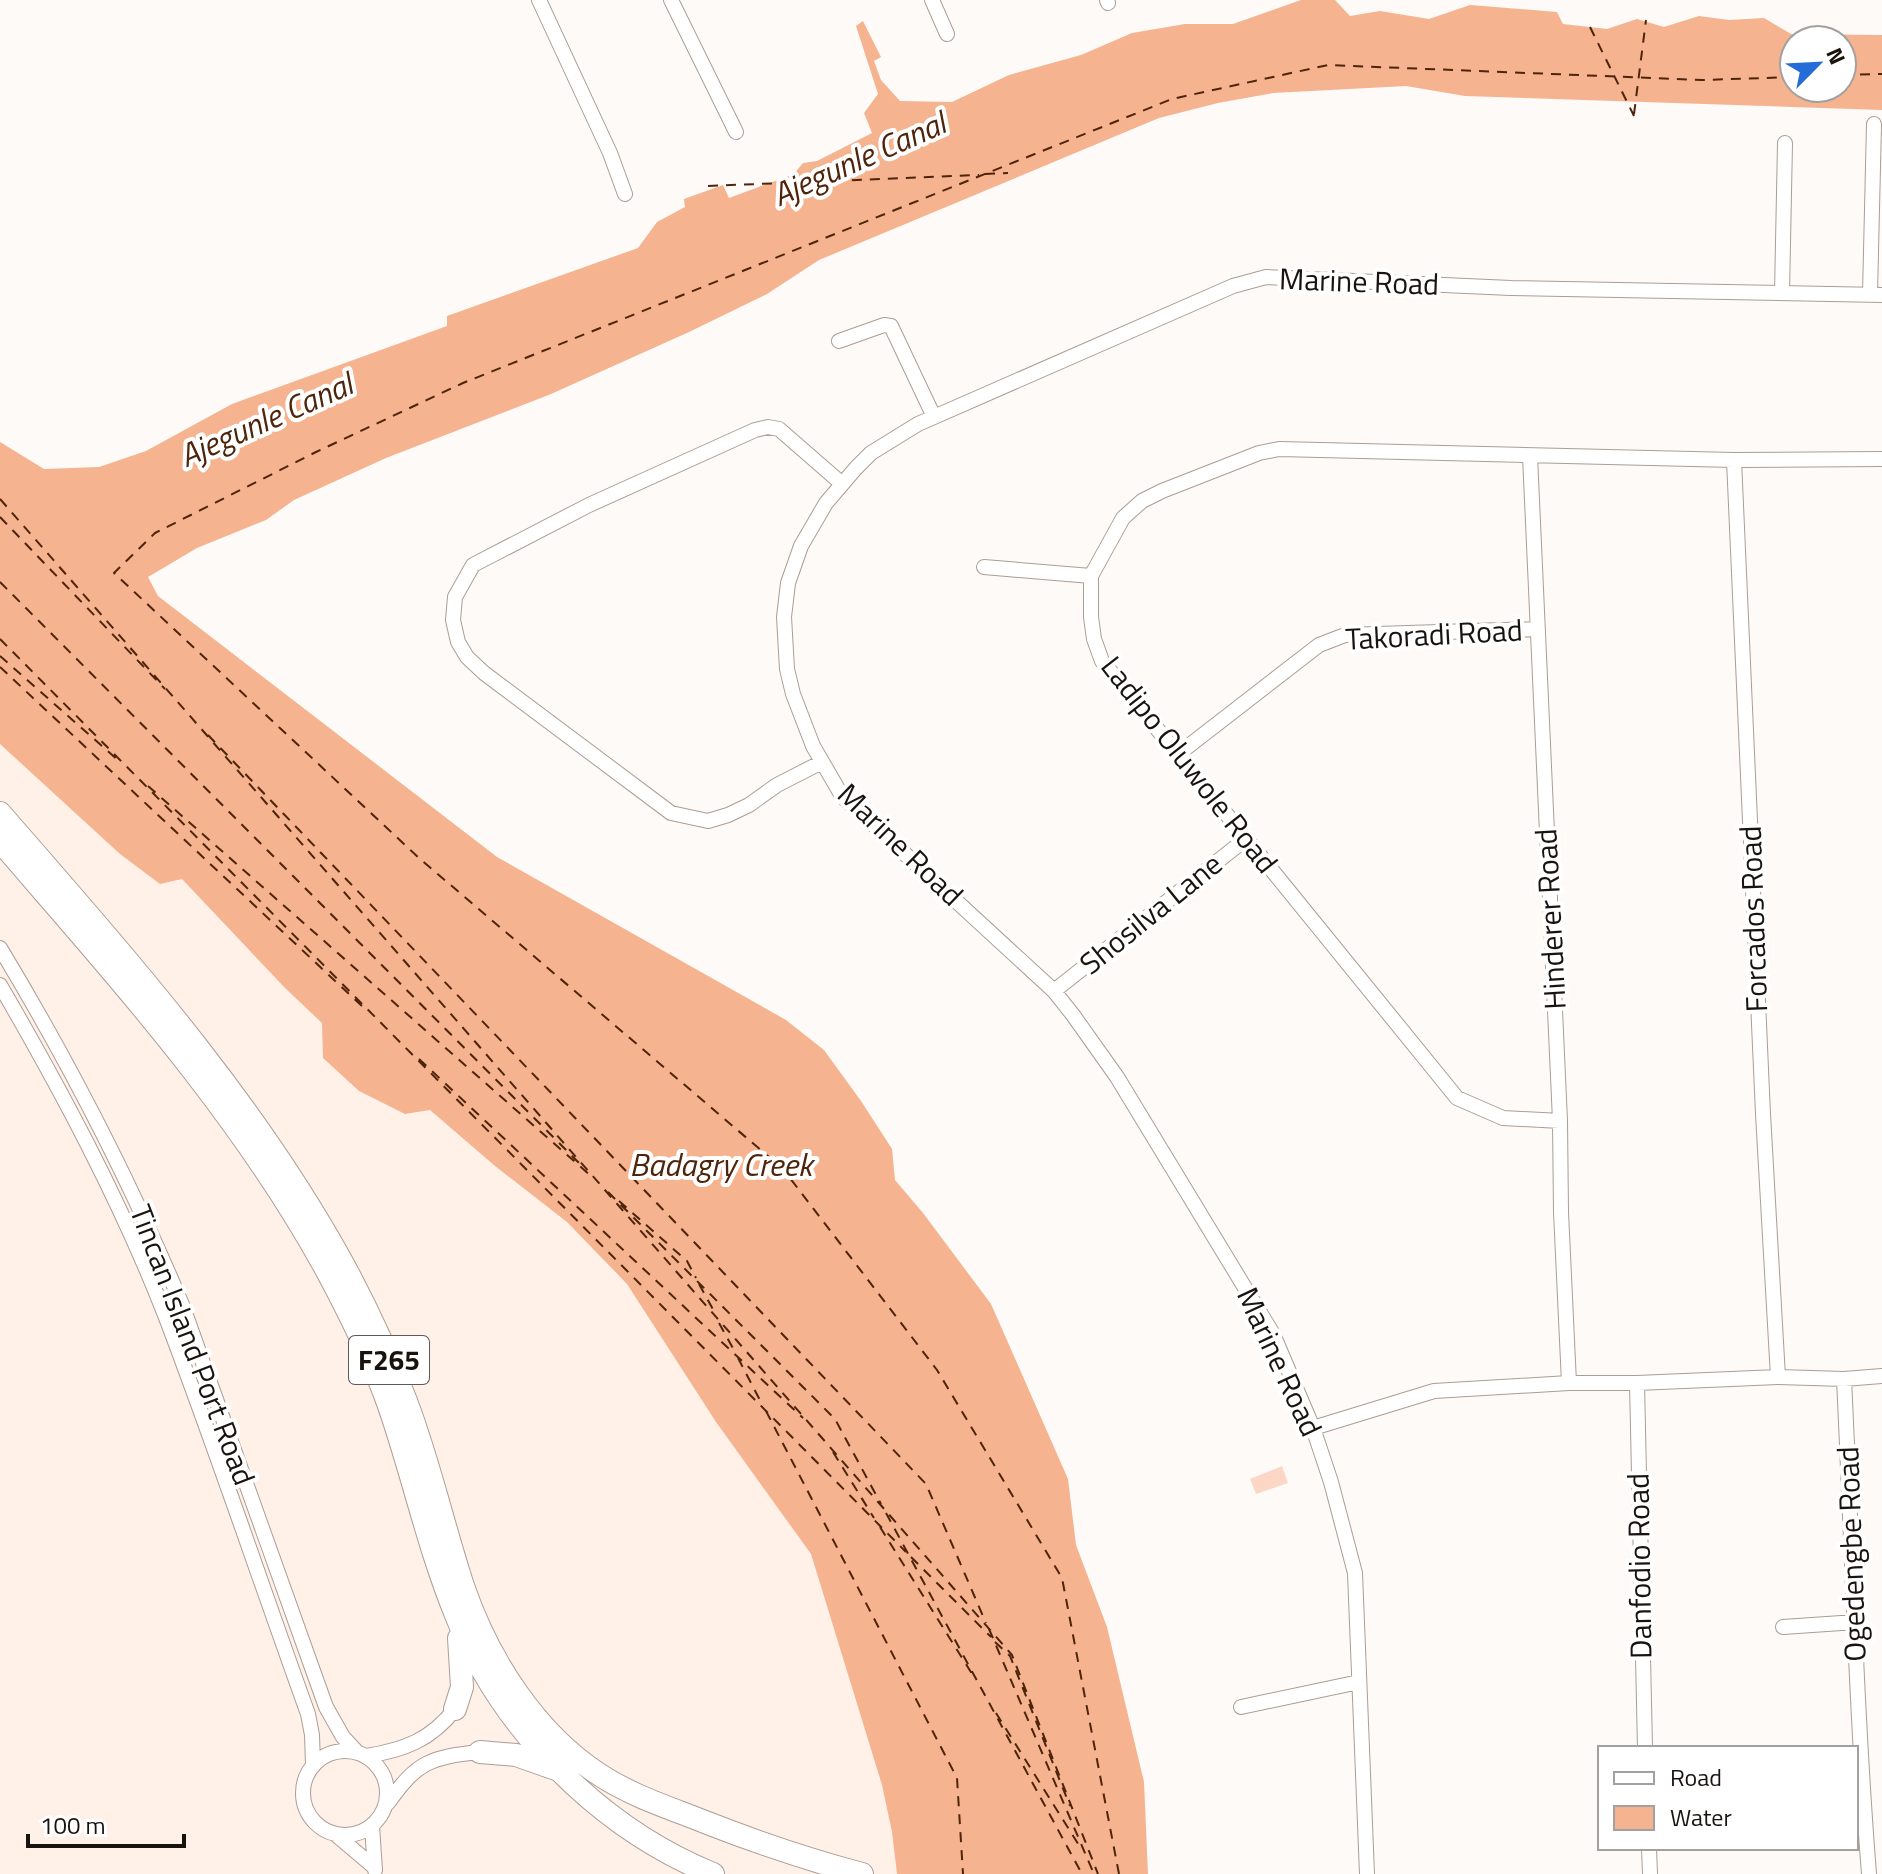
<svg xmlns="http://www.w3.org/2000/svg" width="1882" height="1874" font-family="'Titillium Web',sans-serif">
	<rect width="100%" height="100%" fill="#fdfaf8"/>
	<path fill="#fff0e8" d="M 0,744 L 120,854 L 160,884 L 182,879 L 285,988 L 322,1023 L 323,1058 L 359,1091 L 405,1114 L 430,1110 L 495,1166 L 567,1222 L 627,1284 L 716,1422 L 811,1554 L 882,1785 L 892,1832 L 897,1874 L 0,1874 Z"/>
	<path fill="#fcd7c5" d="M 1282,1466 L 1288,1483 L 1256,1494 L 1250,1479 Z"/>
	<path fill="#f5b38f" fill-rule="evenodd" d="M 1301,0 L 1335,0 L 1350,16 L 1380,11 L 1429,19 L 1470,5 L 1557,12 L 1563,24 L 1607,29 L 1637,19 L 1664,27 L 1699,16 L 1729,20 L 1764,18 L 1791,34 L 1882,35 L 1882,110 L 1465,96 L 1406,86 L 1273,93 L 1218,103 L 1159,118 L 819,260 L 767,294 L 689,332 L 551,394 L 386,458 L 294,500 L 266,520 L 197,548 L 148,577 L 158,596 L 497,857 L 786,1020 L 824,1050 L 861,1101 L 892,1149 L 895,1180 L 923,1213 L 991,1304 L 1068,1479 L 1076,1545 L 1107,1627 L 1144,1782 L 1148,1874 L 897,1874 L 892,1832 L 882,1785 L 811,1554 L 716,1422 L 627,1284 L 567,1222 L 495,1166 L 430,1110 L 405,1114 L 359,1091 L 323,1058 L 322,1023 L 285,988 L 182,879 L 160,884 L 120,854 L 0,744 L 0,442 L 44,469 L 99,467 L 146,451 L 232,404 L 447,326 L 447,316 L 638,248 L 657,222 L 685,207 L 684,199 L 723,185 L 729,198 L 794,174 L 803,163 L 817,161 L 872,133 L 864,113 L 878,94 L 856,26 L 863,21 L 881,57 L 874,61 L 881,80 L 900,101 L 952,102 L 1009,75 L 1081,55 L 1132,33 L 1185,24 L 1233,24 ZM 1794,40 L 1842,40 L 1842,88 L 1794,88 Z"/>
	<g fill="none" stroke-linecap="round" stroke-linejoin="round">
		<path stroke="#4e240a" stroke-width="2" stroke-dasharray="10 8" stroke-linecap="butt" d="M 1590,27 L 1634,116
			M 1842,75 L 1882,74
			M 1634,114 L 1646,20
			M 985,174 L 1008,173
			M 708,186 L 979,175
			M 0,499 L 1012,1655 L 1098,1874
			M 0,517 L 165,689
			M 0,582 L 581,1165
			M 0,639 L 906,1552
			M 0,656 L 119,761
			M 0,667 L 364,1008
			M 208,735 L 926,1484 L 986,1623
			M 148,786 L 591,1176
			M 419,1059 L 803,1418
			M 608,1192 L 835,1419 L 881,1504
			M 619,1201 L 687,1261 L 696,1278
			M 699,1284 L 715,1313
			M 719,1323 L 735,1352
			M 738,1358 L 763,1406
			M 766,1411 L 957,1778 L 963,1874
			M 833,1452 L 874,1518
			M 886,1513 L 1082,1874
			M 880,1527 L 974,1677
			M 911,1557 L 991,1637
			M 989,1629 L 1094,1874
			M 995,1642 L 1010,1656 L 1070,1806
			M 996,1713 L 1082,1850
			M 1119,1874 L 1062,1578 L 937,1370 L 783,1169 L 419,858 L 114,573 L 155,533 L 316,452 L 463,383 L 1172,99 L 1328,65 L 1702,80 L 1794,77"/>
		<defs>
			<path id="minor" d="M 539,0 L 610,153 L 625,194
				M 671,0 L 736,132
				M 932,0 L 947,34
				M 1107,0 L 1108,3
				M 1782,293 L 1785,143
				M 1870,294 L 1874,124
				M 839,341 L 884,325 L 891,326 L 934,417
				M 1530,456 L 1560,1121 L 1561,1212 L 1569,1383
				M 1734,460 L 1763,1114 L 1778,1377
				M 984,567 L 1091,576
				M 1177,755 L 1319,645 L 1345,635 L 1538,629
				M 822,762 L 777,785 L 749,805 L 728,815 L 708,821 L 671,813 L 484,673 L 467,657 L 458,642 L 453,620 L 455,597 L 473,565 L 589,505 L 755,430 L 768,427 L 779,429 L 841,483
				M 0,948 C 70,1064 131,1183 183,1307 L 326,1707 L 343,1737 L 357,1752
				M 0,985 C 61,1090 120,1200 165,1315 C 215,1446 260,1581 308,1714 L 312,1735 L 313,1765
				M 1054,991 L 1247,838
				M 1560,1121 L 1503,1118 L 1457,1098 L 1102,661 L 1094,639 L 1091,617 L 1091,576 L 1123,518 L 1142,501 L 1162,491 L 1259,453 L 1279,449 L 1734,460 L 1882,459
				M 1844,1379 C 1852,1544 1856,1709 1869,1874
				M 1637,1383 L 1645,1748
				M 1313,1428 L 1434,1391 L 1569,1383 L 1637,1383 L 1778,1377 L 1844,1379 L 1882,1376
				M 1783,1627 L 1856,1622
				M 1241,1707 L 1359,1682
				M303 1793a42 42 0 1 1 84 0a42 42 0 1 1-84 0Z
				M 366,1756 C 404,1750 431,1740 455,1709
				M 388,1803 C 417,1762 430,1757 480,1752
				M 372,1826 L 375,1870
				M 335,1834 L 374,1867
				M 1649,1848 L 1650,1874
				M 1367,1874 L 1355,1573 L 1331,1482 L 1313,1428 L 1273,1334 L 1117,1077 L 1073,1015 L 1054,991 L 842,796 L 813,746 L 793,694 L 787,669 L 784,617 L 788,583 L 801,546 L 826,503 L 856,468 L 871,453 L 918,424 L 1233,286 L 1266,277 L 1511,288 L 1882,295"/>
			<path id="highway" d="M 0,813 C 124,956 251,1097 343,1264 C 367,1308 388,1354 406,1401 C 429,1461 443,1525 463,1586 C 488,1659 535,1733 600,1775 C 632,1796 670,1808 705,1822 C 756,1842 809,1860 862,1874
				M 0,841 C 118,978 240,1112 327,1271 C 350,1314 373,1360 389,1406 C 413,1475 428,1547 456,1615 C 501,1729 600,1828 713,1874
				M 455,1709 L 462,1687 L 459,1638
				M 480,1752 L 516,1755 L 556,1769"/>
		</defs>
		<use href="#minor" stroke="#ac9d95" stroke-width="16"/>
		<use href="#highway" stroke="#ac9d95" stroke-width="24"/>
		<use href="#minor" stroke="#fff" stroke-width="14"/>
		<use href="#highway" stroke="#fff" stroke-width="22"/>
	</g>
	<g text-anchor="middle" stroke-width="8" stroke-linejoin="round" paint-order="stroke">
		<rect fill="#fff" stroke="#5e5a58" stroke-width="2" x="349" y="1336" width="80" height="48" rx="6"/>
		<g font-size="28" font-weight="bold" fill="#191310">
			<text x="389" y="1370">F265</text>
		</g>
		<g font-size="30" fill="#191310" stroke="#fff">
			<text transform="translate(1359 282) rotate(2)" y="10">Marine Road</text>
			<text transform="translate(1434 635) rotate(-3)" y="10">Takoradi Road</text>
			<text transform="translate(1189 765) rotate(52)" y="10">Ladipo Oluwole Road</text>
			<text transform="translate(900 845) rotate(44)" y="10">Marine Road</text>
			<text transform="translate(1151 914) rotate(-39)" y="10">Shosilva Lane</text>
			<text transform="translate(1551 919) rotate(-93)" y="10">Hinderer Road</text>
			<text transform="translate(1754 919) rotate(-92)" y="10">Forcados Road</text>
			<text transform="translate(192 1345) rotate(69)" y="10">Tincan Island Port Road</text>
			<text transform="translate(1279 1362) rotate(65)" y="10">Marine Road</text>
			<text transform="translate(1852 1554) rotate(-92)" y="10">Ogedengbe Road</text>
			<text transform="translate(1640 1566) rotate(-91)" y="10">Danfodio Road</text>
		</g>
		<g font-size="32" font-style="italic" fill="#4e240a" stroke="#fff">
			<text transform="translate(859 159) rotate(-24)" y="11">Ajegunle Canal</text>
			<text transform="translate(266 420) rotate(-24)" y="11">Ajegunle Canal</text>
			<text x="721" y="1176">Badagry Creek</text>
		</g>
	</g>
	<rect x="1598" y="1746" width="260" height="104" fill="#ffffff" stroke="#a3a19f" stroke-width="2"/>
	<rect x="1614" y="1772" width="40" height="12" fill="#ffffff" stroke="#a3a19f" stroke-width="2"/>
	<text x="1670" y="1786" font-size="24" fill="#191310">Road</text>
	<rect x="1614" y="1806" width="40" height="24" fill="#f5b38f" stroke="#a3a19f" stroke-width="2"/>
	<text x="1670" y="1826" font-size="24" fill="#191310">Water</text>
	<g transform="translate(1818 64) rotate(66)"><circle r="38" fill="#ffffff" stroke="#a3a19f" stroke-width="2"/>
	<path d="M0-6L14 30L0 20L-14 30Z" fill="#246cd8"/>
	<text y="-12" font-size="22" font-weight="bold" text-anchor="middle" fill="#191310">N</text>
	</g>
	<path d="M28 1834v12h156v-12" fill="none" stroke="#191310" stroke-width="4"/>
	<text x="40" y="1834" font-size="24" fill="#191310" stroke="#ffffff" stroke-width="6" paint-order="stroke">100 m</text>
</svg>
